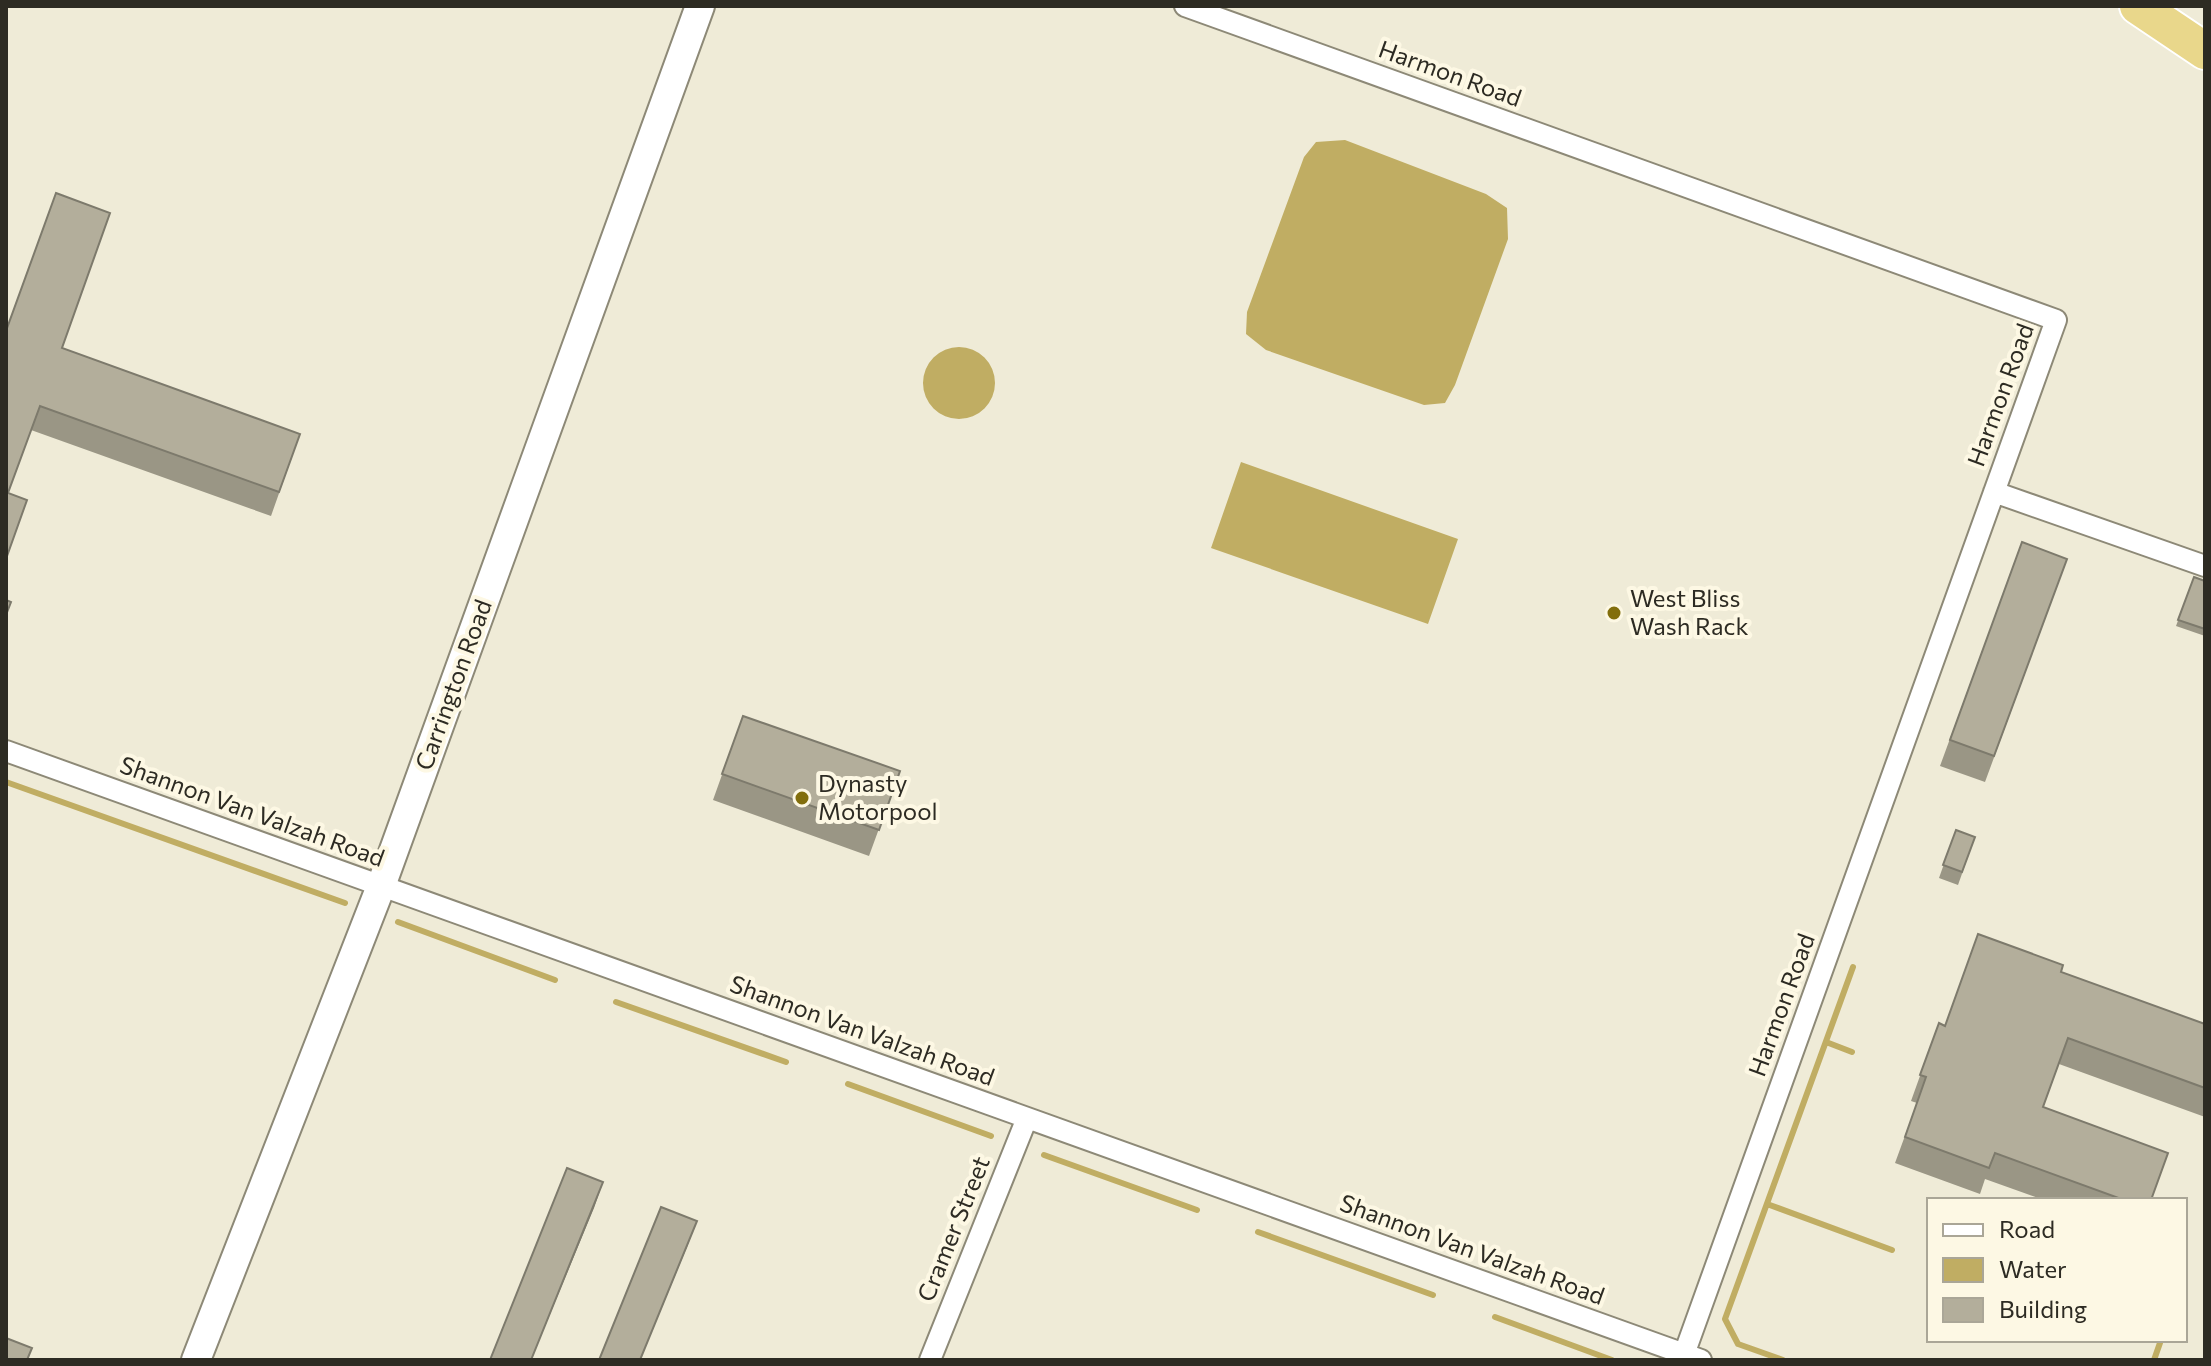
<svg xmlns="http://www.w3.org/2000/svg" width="2211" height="1366" font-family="Commissioner,sans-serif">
	<rect width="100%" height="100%" fill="#efebd7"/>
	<path fill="#c0ad63" d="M 1345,140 L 1486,194 L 1507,208 L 1508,239 L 1455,385 L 1445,403 L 1424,405 L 1266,350 L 1246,334 L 1247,312 L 1304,157 L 1316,142 Z
		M923 383a36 36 0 1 1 72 0a36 36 0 1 1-72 0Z
		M 1241,462 L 1458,539 L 1428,624 L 1211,548 Z"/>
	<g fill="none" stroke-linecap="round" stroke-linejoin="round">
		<path stroke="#c0ad63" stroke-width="6" d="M 6,782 L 345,903
			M 398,922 L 555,980
			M 616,1002 L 786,1062
			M 1826,1042 L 1852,1052
			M 848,1084 L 991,1136
			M 1044,1155 L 1197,1210
			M 1767,1204 L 1892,1250
			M 1258,1232 L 1433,1295
			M 1495,1317 L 1612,1360
			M 1783,1360 L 1738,1344 L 1725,1319 L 1853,967
			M 2154,1360 L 2161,1340"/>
		<defs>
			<path id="street" d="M 1185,6 L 2056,320 L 1682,1360
				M 1994,492 L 2205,566
				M 6,751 L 1701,1360
				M 930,1360 L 1027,1118"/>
			<path id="secondary" d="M 196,1360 L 381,886 L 700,6"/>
			<path id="highway" d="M 2138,6 L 2205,51"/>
		</defs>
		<use href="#street" stroke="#8d8977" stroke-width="24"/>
		<use href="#secondary" stroke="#8d8977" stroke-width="32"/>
		<use href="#highway" stroke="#fff" stroke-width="40"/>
		<use href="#street" stroke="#fff" stroke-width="20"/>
		<use href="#secondary" stroke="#fff" stroke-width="28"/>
		<use href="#highway" stroke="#e9d78b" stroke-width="36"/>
	</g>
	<path fill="#9a9685" d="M 6,331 L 62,348 L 300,434 L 271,516 L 31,430 L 8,493 Z
		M 2022,542 L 2067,559 L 1985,782 L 1940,766 Z
		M 2194,577 L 2205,581 L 2205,636 L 2176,626 Z
		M 743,716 L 900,771 L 869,856 L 713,800 Z
		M 1956,830 L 1975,837 L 1958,885 L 1939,878 Z
		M 2061,972 L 2205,1024 L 2205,1117 L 2059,1064 L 2043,1107 L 2151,1200 L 2044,1200 L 1985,1179 L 1980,1194 L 1895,1163 L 1917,1103 L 1911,1101 L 1939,1023 L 1945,1026 Z"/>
	<path fill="#7d7a6c" d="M 603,1182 L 594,1208 L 531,1360 Z
		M 697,1221 L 687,1247 L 640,1360 Z"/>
	<path fill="#b3ae9b" stroke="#7d7a6c" stroke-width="2" d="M 56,193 L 110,213 L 62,348 L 300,434 L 279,492 L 40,406 L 8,493 L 27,500 L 6,559 L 6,331 Z
		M 2022,542 L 2067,559 L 1994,756 L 1950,740 Z
		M 2194,577 L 2205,581 L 2205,629 L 2178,620 Z
		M 6,600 L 11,602 L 6,615 Z
		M 743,716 L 900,771 L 879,830 L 722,774 Z
		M 1956,830 L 1975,837 L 1962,872 L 1943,865 Z
		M 1978,934 L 2063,965 L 2061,972 L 2205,1024 L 2205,1088 L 2068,1038 L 2043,1107 L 2168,1153 L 2151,1200 L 2124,1200 L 1995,1153 L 1989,1168 L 1905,1137 L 1926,1077 L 1920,1075 L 1939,1023 L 1945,1026 Z
		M 567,1168 L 603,1182 L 531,1360 L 490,1360 Z
		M 661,1207 L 697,1221 L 640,1360 L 599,1360 Z
		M 6,1338 L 32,1348 L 27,1360 L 6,1360 Z"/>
	<g fill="#826e0c" stroke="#fdf8e4" stroke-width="3">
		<circle cx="1614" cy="613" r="8"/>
		<circle cx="802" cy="798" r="8"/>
	</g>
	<g text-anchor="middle" stroke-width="8" stroke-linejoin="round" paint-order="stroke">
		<g font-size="24" fill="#2d2b23" stroke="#fdf8e4">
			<text transform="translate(1450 74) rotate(20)" y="8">Harmon Road</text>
			<text transform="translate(2001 395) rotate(-70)" y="8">Harmon Road</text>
			<text transform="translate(454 685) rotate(-70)" y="8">Carrington Road</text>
			<text transform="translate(252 812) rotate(20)" y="8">Shannon Van Valzah Road</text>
			<text transform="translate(1782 1005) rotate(-70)" y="8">Harmon Road</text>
			<text transform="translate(862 1031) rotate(20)" y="8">Shannon Van Valzah Road</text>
			<text transform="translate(954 1229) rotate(-68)" y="8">Cramer Street</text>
			<text transform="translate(1472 1250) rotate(20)" y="8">Shannon Van Valzah Road</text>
		</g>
		<g font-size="24" fill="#2d2b23" stroke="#fdf8e4" text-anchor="start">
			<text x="1630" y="607">West Bliss<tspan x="1630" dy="28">Wash Rack</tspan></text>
			<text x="818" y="792">Dynasty<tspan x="818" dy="28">Motorpool</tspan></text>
		</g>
	</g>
	<rect width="2211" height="1366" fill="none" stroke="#2d2b23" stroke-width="16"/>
	<rect x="1927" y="1198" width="260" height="144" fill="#fdf8e4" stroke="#aaa697" stroke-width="2"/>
	<rect x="1943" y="1224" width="40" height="12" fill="#ffffff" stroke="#aaa697" stroke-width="2"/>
	<text x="1999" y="1238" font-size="24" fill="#2d2b23">Road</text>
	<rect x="1943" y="1258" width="40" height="24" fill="#c0ad63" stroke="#aaa697" stroke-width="2"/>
	<text x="1999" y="1278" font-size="24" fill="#2d2b23">Water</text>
	<rect x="1943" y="1298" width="40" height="24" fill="#b3ae9b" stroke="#aaa697" stroke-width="2"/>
	<text x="1999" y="1318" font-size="24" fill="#2d2b23">Building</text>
</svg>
